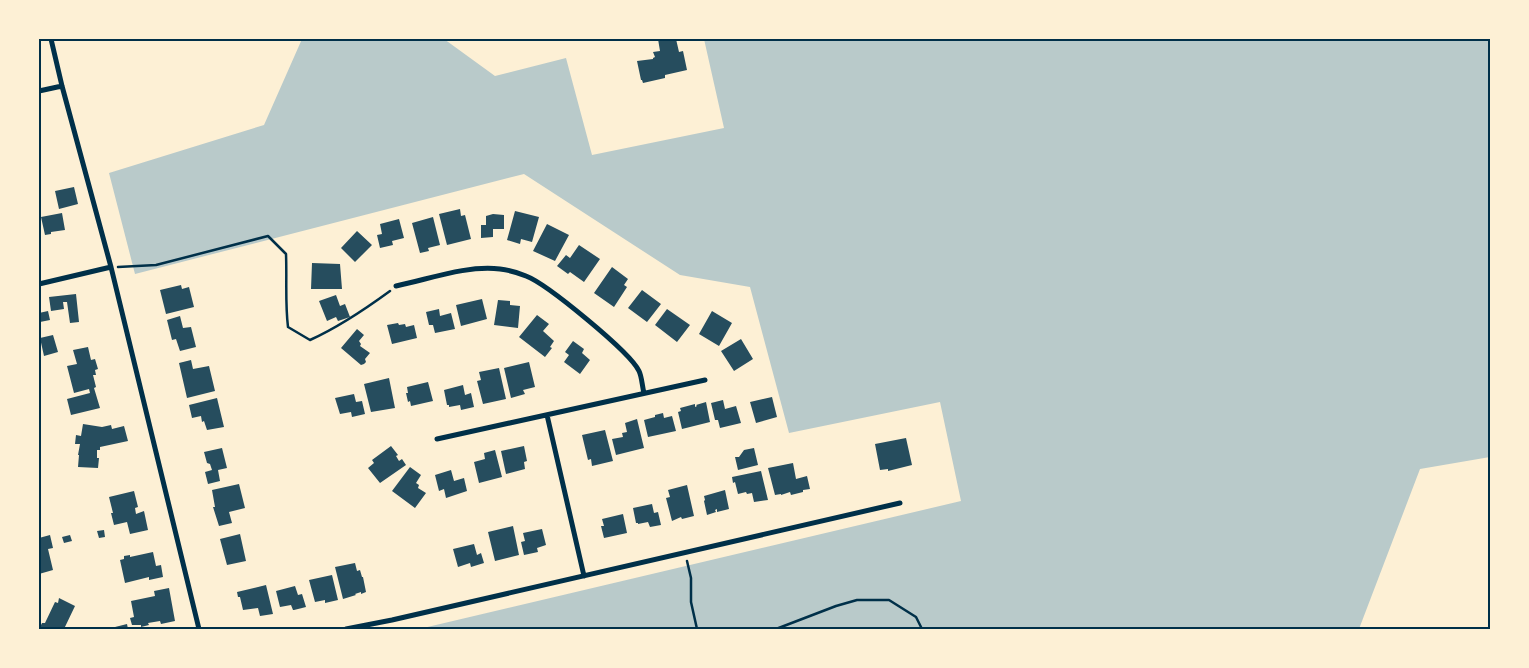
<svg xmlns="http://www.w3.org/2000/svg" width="1529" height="668" font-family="Cabin,sans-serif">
	<rect width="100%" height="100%" fill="#fdf0d5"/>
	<path fill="#b9caca" d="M 302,39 L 444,39 L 495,76 L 566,58 L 592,155 L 724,128 L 704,39 L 1490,39 L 1490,457 L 1420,469 L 1359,629 L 419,629 L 961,501 L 940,402 L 789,433 L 750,287 L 680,275 L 524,174 L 135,274 L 109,173 L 264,125 Z"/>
	<path fill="#264d5e" d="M 658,39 L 676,39 L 679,52 L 683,51 L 687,70 L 665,75 L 665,78 L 643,83 L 642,80 L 641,80 L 637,61 L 653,59 L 653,58 L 655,57 L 653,52 L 660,51 Z
		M 74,187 L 78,204 L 59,209 L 55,191 Z
		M 460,209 L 461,216 L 465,215 L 471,239 L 447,245 L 439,214 Z
		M 515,211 L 539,217 L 532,242 L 521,239 L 520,244 L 507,240 Z
		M 62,213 L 65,230 L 51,232 L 51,234 L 45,235 L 41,217 Z
		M 493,214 L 504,215 L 504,229 L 493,229 L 493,237 L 481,238 L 481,225 L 486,225 L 486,216 Z
		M 433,217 L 440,245 L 428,248 L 429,251 L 420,253 L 412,223 Z
		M 399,219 L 404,238 L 392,241 L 393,245 L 380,248 L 377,235 L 382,234 L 380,224 Z
		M 547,224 L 569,235 L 555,261 L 533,251 Z
		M 357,231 L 372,245 L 355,262 L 341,248 Z
		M 579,245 L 600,259 L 584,282 L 570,272 L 568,274 L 557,266 L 566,255 L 570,258 Z
		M 312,263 L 340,264 L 342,289 L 311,289 Z
		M 612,267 L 628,279 L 624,285 L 627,287 L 614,307 L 594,293 Z
		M 181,285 L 182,289 L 189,287 L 194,307 L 166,314 L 160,290 Z
		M 642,290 L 661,304 L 647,322 L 628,308 Z
		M 76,294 L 79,322 L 70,323 L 67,302 L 63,302 L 64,309 L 51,311 L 49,297 Z
		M 336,295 L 340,306 L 345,304 L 350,317 L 338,321 L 336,317 L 327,321 L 319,301 Z
		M 482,299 L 487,319 L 461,326 L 456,305 Z
		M 498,300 L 510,301 L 510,305 L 520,306 L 518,328 L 494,325 Z
		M 439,309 L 440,316 L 451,313 L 455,329 L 435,333 L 433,325 L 429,325 L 426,312 Z
		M 667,309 L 690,325 L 677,342 L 655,325 Z
		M 48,311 L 50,320 L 40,322 L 39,313 Z
		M 712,311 L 732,323 L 719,346 L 699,334 Z
		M 537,315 L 549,324 L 543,331 L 554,341 L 550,347 L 552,348 L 545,357 L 519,337 Z
		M 180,316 L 183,328 L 191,327 L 196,347 L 180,351 L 176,339 L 172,340 L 167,320 Z
		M 398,323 L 399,325 L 405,324 L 406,327 L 414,325 L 417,338 L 392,344 L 387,325 Z
		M 357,329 L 364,335 L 359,341 L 361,344 L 360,346 L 370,353 L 365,359 L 366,362 L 364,364 L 361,365 L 341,348 Z
		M 53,335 L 58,352 L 44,356 L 40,338 Z
		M 741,339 L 753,359 L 734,371 L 721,351 Z
		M 573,341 L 584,349 L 582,353 L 590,360 L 580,374 L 564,362 L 569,355 L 565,352 Z
		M 88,347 L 91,360 L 95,359 L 98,369 L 95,370 L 96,375 L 93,375 L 96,387 L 94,388 L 100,408 L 71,415 L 67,399 L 90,393 L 89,389 L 74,393 L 67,366 L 77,364 L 73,350 Z
		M 191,360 L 193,369 L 209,366 L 215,391 L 187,398 L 179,363 Z
		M 529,362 L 535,387 L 523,390 L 525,394 L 511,398 L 504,368 Z
		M 499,368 L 506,399 L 483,404 L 477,381 L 481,380 L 479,372 Z
		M 389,378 L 395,408 L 371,412 L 364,384 Z
		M 428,382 L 433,401 L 411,406 L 410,401 L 408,402 L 406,393 L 408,393 L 407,387 Z
		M 463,385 L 465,395 L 471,393 L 474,407 L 461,410 L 460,405 L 449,407 L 449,405 L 447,405 L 444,390 Z
		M 354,394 L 356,402 L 362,401 L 365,414 L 352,417 L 351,412 L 340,414 L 335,398 Z
		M 772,397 L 777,417 L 756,423 L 750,402 Z
		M 217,398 L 224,427 L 207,430 L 204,421 L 202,422 L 201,416 L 192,418 L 189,405 Z
		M 723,400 L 725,409 L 736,406 L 741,423 L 720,428 L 718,420 L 715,420 L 711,403 Z
		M 706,402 L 710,422 L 682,429 L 678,412 L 681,411 L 680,408 L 695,404 L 695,407 L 697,406 L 696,405 Z
		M 663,413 L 664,418 L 672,416 L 676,431 L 648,437 L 644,420 L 655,417 L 655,415 Z
		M 637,419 L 644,448 L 616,455 L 612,439 L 623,437 L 622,433 L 627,432 L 625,423 Z
		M 83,424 L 102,427 L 111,425 L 112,429 L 124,426 L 128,441 L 100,447 L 100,450 L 97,450 L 97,458 L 99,458 L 98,468 L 78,467 L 79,455 L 78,455 L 80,444 L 75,444 L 76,435 L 81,436 Z
		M 605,430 L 613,461 L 592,466 L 591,459 L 588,460 L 582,435 Z
		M 906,438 L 912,465 L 888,471 L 888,469 L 880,470 L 875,444 Z
		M 391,446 L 398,455 L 396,456 L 399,461 L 402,459 L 406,465 L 380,483 L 368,468 L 374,463 L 372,460 Z
		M 524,446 L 527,461 L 524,462 L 525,469 L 506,474 L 501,451 Z
		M 222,448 L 227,468 L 218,470 L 220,481 L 208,484 L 205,472 L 212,470 L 210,464 L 207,463 L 204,452 Z
		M 754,448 L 758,465 L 738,470 L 735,457 L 739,457 L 744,450 Z
		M 495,450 L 502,477 L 479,483 L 474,462 L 485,459 L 484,453 Z
		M 793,463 L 796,479 L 807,476 L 810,489 L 803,490 L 803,492 L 791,495 L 790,492 L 781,495 L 781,494 L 775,495 L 768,468 Z
		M 410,467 L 421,475 L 416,483 L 419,485 L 418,488 L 426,493 L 415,508 L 392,491 Z
		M 451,470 L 454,481 L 464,478 L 467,491 L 446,498 L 444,489 L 439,491 L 435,475 Z
		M 761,471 L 768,500 L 754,502 L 752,493 L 747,494 L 746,492 L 738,494 L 735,482 L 733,483 L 732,477 Z
		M 239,484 L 245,508 L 229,512 L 232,523 L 219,526 L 213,507 L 215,507 L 212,490 Z
		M 687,485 L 694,516 L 682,519 L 681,517 L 672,521 L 666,498 L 670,497 L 668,490 Z
		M 725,490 L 729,509 L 717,512 L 717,509 L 715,510 L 716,512 L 707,515 L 704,501 L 705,500 L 704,496 Z
		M 134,491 L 138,507 L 135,508 L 136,514 L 144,511 L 148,530 L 130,534 L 127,522 L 114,525 L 111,513 L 113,513 L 109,497 Z
		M 652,504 L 654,513 L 658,512 L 661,525 L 650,527 L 648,522 L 638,524 L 638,523 L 636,523 L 633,508 Z
		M 623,514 L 627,533 L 604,538 L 601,526 L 604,526 L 602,519 Z
		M 513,526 L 519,555 L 495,561 L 488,532 Z
		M 542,529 L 546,545 L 537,548 L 538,552 L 524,555 L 521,542 L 525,541 L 523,533 Z
		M 104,530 L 105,537 L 99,538 L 97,531 Z
		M 240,534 L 246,561 L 227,565 L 220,539 Z
		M 50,535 L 53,548 L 48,549 L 53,570 L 39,574 L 39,538 Z
		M 70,535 L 72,541 L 64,543 L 62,537 Z
		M 474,544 L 477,555 L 481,553 L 484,563 L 471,567 L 470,563 L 458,567 L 453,549 Z
		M 153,552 L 156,566 L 161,565 L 163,577 L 149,580 L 149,577 L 125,583 L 120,560 L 124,559 L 124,556 L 130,555 L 130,557 Z
		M 355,563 L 357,571 L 360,570 L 362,577 L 363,577 L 366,592 L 361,594 L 361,592 L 355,594 L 356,595 L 343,599 L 335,567 Z
		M 332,575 L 338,600 L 325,603 L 325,600 L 315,602 L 309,580 Z
		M 266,585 L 273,614 L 260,616 L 258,608 L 243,610 L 240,597 L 238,597 L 237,592 Z
		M 295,586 L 298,595 L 302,594 L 306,607 L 294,610 L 293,610 L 291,605 L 280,607 L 276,591 Z
		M 169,588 L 175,621 L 161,624 L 160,621 L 148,623 L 149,625 L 141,627 L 141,625 L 132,625 L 130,618 L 134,617 L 131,601 L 155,596 L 154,591 Z
		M 59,598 L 75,606 L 64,629 L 55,627 L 54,629 L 39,629 L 42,623 L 45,623 L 55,602 L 58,603 Z
		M 127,624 L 128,629 L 115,629 L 115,627 Z"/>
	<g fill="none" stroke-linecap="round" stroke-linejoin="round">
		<path stroke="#003049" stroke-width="2.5" d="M 118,267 L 156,265 L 268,236 L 286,254 C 287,279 285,303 288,327 L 310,340 C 339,327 364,310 390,291
			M 687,561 L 691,578 L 691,602 L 697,629
			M 776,629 L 836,606 L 857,600 L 889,600 L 916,617 L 922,629"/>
		<path stroke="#003049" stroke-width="5" d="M 51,39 L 62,86 L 111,267 L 199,629
			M 39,91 L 62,86
			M 39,284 L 111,267
			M 396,286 C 430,279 466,265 500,269 C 508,270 519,273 526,276 C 547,284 630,352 639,371 C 642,377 642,386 644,393
			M 547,415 L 584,576
			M 437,439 L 705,380
			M 346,629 L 392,620 L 900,503"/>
	</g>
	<rect width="1529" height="668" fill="none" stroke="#fdf0d5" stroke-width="80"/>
	<rect x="40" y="40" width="1449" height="588" fill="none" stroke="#003049" stroke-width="2"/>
</svg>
